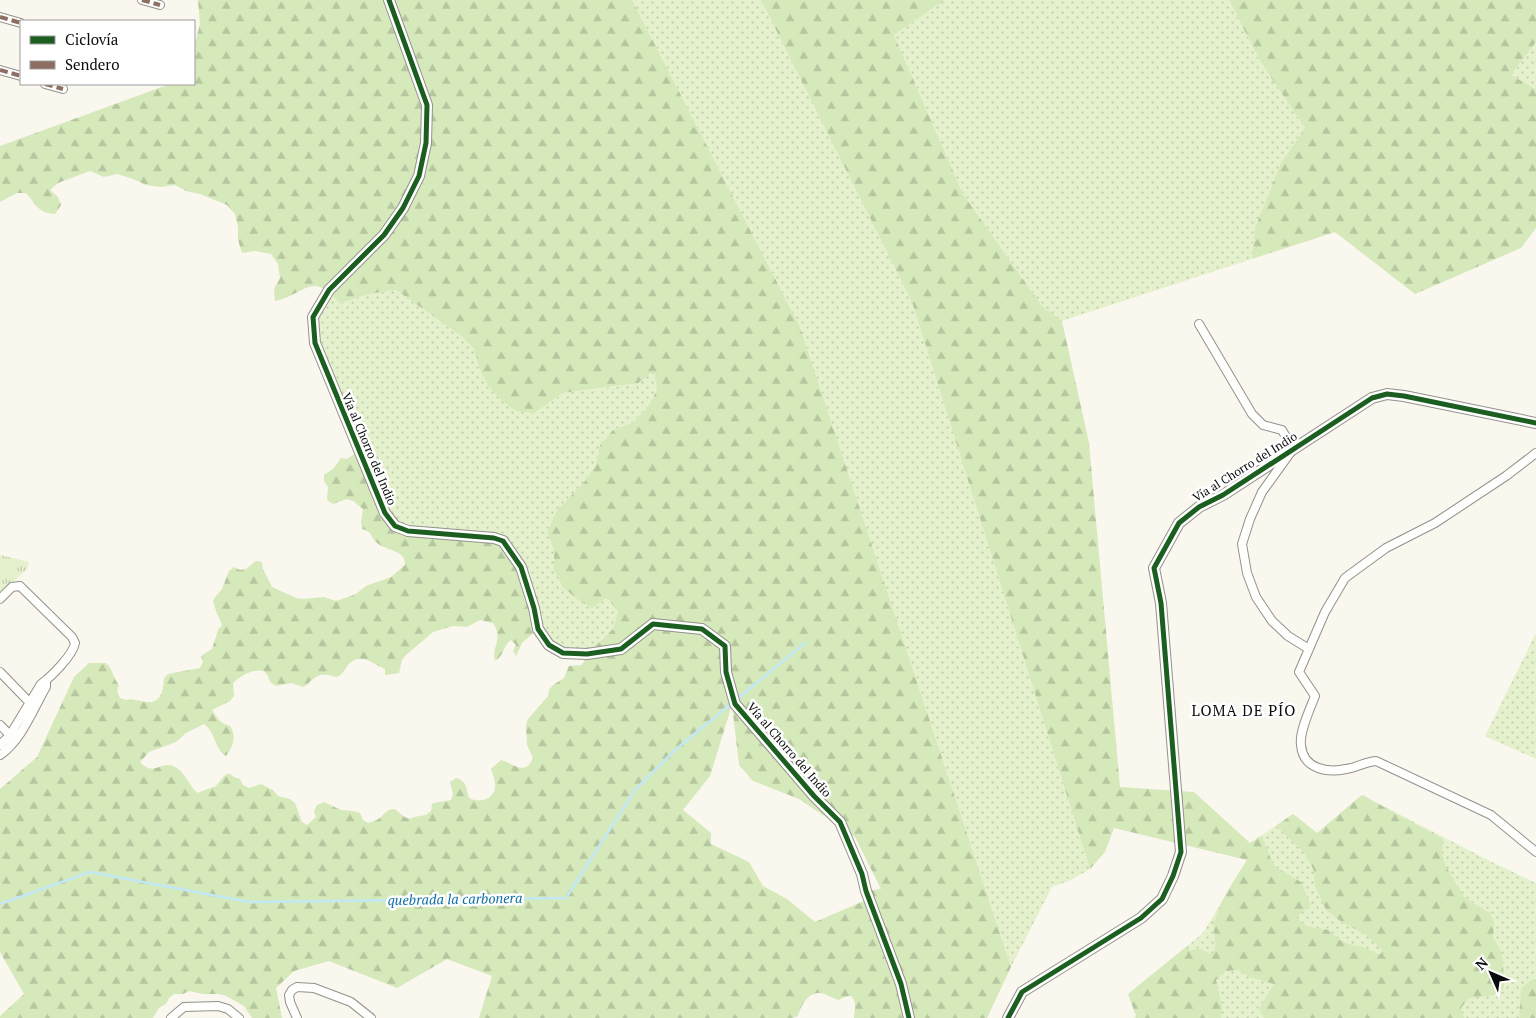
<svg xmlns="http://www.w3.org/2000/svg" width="1536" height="1018" font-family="'PT Serif',serif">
	<defs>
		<pattern id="grass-dots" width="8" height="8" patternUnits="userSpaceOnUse" patternTransform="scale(1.25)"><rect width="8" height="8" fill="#e5f1cc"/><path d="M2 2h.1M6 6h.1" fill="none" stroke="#c3cdae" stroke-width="1.8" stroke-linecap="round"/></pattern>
		<pattern id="forest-firs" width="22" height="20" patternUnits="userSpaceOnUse" patternTransform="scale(1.25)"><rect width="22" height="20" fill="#d6e9ba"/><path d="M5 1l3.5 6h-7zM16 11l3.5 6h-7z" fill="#b6c69f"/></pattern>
		<pattern id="park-tufts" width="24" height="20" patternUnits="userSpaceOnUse" patternTransform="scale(1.25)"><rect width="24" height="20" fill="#e5f1cc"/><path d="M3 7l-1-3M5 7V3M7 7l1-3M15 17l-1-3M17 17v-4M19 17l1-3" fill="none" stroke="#c3cdae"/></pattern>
	</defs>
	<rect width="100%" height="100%" fill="#faf7ee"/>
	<path fill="url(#grass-dots)" d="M 632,0 L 761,0 L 912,302 L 1090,869 L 1071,880 L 1052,887 L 1011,967 L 800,327 Z
		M 945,0 L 1229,0 L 1260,61 L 1305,128 L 1281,163 L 1255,228 L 1252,259 L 1062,321 L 1042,306 L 963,194 L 894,35 Z
		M 1536,42 L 1536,89 L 1511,75 Z
		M 329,290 L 340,304 C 359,296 376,292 396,290 L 460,335 L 474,349 L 479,367 L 549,403 L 563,393 L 619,386 L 655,371 L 657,390 L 647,408 L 632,423 L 613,430 L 600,445 L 596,465 L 585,481 L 556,512 L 547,532 L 554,550 L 554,570 L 607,597 L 618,612 L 613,629 L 587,654 L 563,653 L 538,629 L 395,526 L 315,343 L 313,317 Z
		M 1536,633 L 1536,759 L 1485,736 Z
		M 1362,795 L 1484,858 L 1536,883 L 1536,1018 L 1133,1018 L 1136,1016 L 1128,994 L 1203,933 L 1247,860 L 1250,843 L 1293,814 L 1317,833 Z"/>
	<path fill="url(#forest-firs)" fill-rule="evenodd" d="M 198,0 L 632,0 L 800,327 L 1011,967 L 987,1018 L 854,1018 C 854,1008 858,1004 851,996 L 844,997 L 839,1000 C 832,998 825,993 819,993 C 808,992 800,1007 798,1016 L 793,1018 L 479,1018 L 492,976 L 447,959 L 397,988 L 329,961 L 294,971 L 276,988 L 282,1018 L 252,1018 L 244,1006 L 226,996 L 219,994 L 203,994 L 189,991 L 183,994 L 174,994 L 169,998 L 166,1004 L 159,1008 L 153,1018 L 0,1018 L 0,1016 L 24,994 L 0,952 L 0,789 L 37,757 L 74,677 L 89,663 L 106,663 C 113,669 113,678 119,685 L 117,691 L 120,698 L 126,700 C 132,698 134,700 141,701 C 161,706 163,693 164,678 L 168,674 L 200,668 L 203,662 L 201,656 L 212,649 L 218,630 L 222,625 C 219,617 214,608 213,600 L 222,589 L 229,571 L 234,567 L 240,570 L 246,569 L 256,561 L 262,562 L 263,569 L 272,587 L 296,598 L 303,599 L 324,597 L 336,601 L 356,594 L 366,586 L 391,577 L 405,565 C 405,562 404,557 401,555 C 394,549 383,549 376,542 C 370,536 373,532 362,529 L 361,522 L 363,509 L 353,501 L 347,499 L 333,504 L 327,500 L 328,487 L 324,481 L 324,475 L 334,468 L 341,458 L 347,459 L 354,454 L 385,513 L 395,526 L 494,538 L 513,555 L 538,629 L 522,643 L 516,656 L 513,651 L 516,645 L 511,640 C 502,647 505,655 495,661 C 491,646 504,640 493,623 L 480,620 L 467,627 L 453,626 L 433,632 L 406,655 L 402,660 L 399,673 L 385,675 L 385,669 C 373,664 361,652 349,664 C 345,668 344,673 339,676 C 334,678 332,675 327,675 C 317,673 311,681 304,687 L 291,683 L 276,686 L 270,682 L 268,676 L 264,671 C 252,669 242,675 233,683 L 234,696 L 230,701 L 212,710 C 217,718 221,724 230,726 C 237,736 233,747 226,756 C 214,749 217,734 204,724 L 186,733 L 176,742 L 149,752 L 140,762 C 154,777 160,761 173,766 C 184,770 189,785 197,793 L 216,786 L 224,776 L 229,773 L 234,777 L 240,779 L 243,785 L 249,788 L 261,784 L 273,790 L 278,796 L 290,799 L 295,803 L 302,822 L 307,825 L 316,817 L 314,811 L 317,805 L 324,802 L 341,810 L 354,811 L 360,813 L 363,820 L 368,823 C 372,822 378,820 381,817 C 386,812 387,809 395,809 C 412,824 406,817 426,815 L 431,811 L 432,804 C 438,801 444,802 451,800 L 453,794 L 450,782 L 456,778 C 467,781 466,788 469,798 C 478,803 493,801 495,788 C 496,783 493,774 491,769 L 501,760 C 513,763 525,777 533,758 L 527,745 L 526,725 L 528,719 L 548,696 L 549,690 L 553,685 L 564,678 L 569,666 L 582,665 L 587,654 L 613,629 L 618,612 L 607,597 L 592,608 L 577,599 L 563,587 L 554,570 L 554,550 L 547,532 L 556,512 L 585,481 L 596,465 L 600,445 L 613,430 L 632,423 L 647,408 L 657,390 L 654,371 L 638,383 L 563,393 L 534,413 L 516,411 L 500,399 L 488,385 L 479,367 L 474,349 L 460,335 L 396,290 C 376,292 359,296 340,304 C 311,269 306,295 275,301 L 274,289 L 280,278 L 278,264 L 271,254 L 255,251 L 242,253 L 238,240 L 238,227 L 235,214 L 227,205 L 200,194 L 186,191 L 175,185 L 161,187 L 146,185 L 133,179 L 117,174 L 104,177 L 90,171 L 58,183 L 50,190 L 58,197 L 61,205 L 55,214 C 38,213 37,205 26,193 L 17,193 L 0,202 L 0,146 L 170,84 L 194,84 L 194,47 L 200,24 ZM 732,705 L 739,765 L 753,781 L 799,799 L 855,837 L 881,889 L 866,891 L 866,900 L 815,922 L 787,899 L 763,886 L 749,862 L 711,844 L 711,833 L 683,810 L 710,776 Z
		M 761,0 L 945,0 L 894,35 L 963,194 L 1042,306 L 1062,321 L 1089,443 L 1120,787 L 1194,792 L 1250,843 L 1262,836 L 1272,862 L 1276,867 L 1301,882 L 1311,905 L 1296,918 L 1307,926 L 1328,930 L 1343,942 L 1356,946 L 1364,947 L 1377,954 L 1385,953 L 1367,935 L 1343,923 L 1326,910 L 1315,886 L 1314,871 L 1305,853 L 1276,826 L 1293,814 L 1317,833 L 1362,795 L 1443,839 L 1442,852 L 1445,865 L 1465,898 L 1490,913 L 1494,924 L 1493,938 L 1500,949 L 1503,961 L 1504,988 L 1494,995 L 1469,998 L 1461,1008 L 1464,1018 L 1264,1018 L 1259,1009 L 1274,984 L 1249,977 L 1238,970 L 1225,971 L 1216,980 L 1222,1006 L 1221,1018 L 1137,1018 L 1128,994 L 1185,948 L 1191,950 L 1201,949 L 1209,954 L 1214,952 C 1218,942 1211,931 1215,920 C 1221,899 1235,879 1247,860 L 1114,828 L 1105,852 L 1090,869 L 912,302 Z
		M 1229,0 L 1536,0 L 1536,42 L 1511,75 L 1536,89 L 1536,228 L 1521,248 L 1415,294 L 1335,232 L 1252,259 L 1255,228 L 1281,163 L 1305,128 L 1260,61 Z
		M 1536,979 L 1536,1018 L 1519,1018 L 1521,989 L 1531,980 Z"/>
	<path fill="url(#park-tufts)" d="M 0,555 L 29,562 L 27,569 L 0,595 Z"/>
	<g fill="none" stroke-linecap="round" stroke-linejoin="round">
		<path stroke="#c2e8f6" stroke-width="2.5" d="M 737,699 L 805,643
			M 0,904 L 90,872 L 249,902 L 566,898 L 635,790 L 675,750 L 732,703"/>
		<defs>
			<path id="minor" d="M 142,0 L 160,5
				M 0,17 L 21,23
				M 0,70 L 21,76
				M 45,84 L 63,89
				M 1199,324 L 1252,414 L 1263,425 L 1282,430 L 1293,449 L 1262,492 L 1250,519 L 1242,544 L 1247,573 L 1256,597 L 1272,621 L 1288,636 L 1309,649
				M 1536,453 L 1506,476 L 1435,523 L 1386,548 L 1345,578 L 1325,612 L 1299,672 L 1315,696 C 1310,709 1299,732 1301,745 C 1303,769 1327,773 1346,769 C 1356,768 1364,762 1376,761 L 1491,815 L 1536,852
				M 0,599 L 12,587 L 20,586 L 72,637 L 75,643 C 73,655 51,677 41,684 L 10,735 L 0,745
				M 0,672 L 33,706
				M 0,725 L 12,737
				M 0,755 C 22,740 33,709 46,687 L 46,680
				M 171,1018 L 184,1007 L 218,1006 L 228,1009 L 239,1018
				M 297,1018 L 290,1002 L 289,995 L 292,990 L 297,987 L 314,988 L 351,1002 L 371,1018"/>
			<path id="tertiary" d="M 389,0 L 427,105 L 426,143 L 419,176 L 403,208 L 384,235 L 329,290 L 313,317 L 315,343 L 385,513 L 395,526 L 408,531 L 494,538 L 503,541 L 521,567 L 534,608 L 538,629 L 549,645 L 563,653 L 587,654 L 621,649 L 653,624 L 702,629 L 725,646 L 726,672 L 735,704 L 814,796 L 840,822 L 862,874 L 866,891 L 901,984 L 909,1018
				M 1008,1018 L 1022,992 L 1141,918 L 1162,899 L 1173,876 L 1181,852 L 1161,603 L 1154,568 L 1179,523 L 1199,507 L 1223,495 L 1372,398 L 1387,394 L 1404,396 L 1536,423"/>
		</defs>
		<use href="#minor" stroke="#93918d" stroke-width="10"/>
		<use href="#tertiary" stroke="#93918d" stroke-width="12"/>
		<use href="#minor" stroke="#fefefc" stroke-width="8"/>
		<use href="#tertiary" stroke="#fefefc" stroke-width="10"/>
		<path stroke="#8d6e63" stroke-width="4" stroke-dasharray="8 4" stroke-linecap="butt" d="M 142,0 L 160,5
			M 0,17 L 21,23
			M 0,70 L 21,76
			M 45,84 L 63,89"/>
		<defs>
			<path id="cycleway" d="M 389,0 L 427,105 L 426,143 L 419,176 L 403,208 L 384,235 L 329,290 L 313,317 L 315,343 L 385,513 L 395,526 L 408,531 L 494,538 L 503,541 L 521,567 L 534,608 L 538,629 L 549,645 L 563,653 L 587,654 L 621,649 L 653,624 L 702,629 L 725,646 L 726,672 L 735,704 L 814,796 L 840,822 L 862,874 L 866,891 L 901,984 L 909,1018
				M 1008,1018 L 1022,992 L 1141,918 L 1162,899 L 1173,876 L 1181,852 L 1161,603 L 1154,568 L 1179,523 L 1199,507 L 1223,495 L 1372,398 L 1387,394 L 1404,396 L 1536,423"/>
		</defs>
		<use href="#cycleway" stroke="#fff" stroke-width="8"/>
		<use href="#cycleway" stroke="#1b5e20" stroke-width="5"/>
	</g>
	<g text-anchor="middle" stroke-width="5" stroke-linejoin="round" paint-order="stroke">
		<g font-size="12" fill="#0b0b0b" stroke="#fff">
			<text transform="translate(369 449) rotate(67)" y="4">Vía al Chorro del Indio</text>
			<text transform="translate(1245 467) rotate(-32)" y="4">Vía al Chorro del Indio</text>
			<text transform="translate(789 750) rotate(49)" y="4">Vía al Chorro del Indio</text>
		</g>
		<g font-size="14" font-style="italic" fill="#0d6ea4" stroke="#fff">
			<text transform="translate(455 899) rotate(-1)" y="5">quebrada la carbonera</text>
		</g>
		<g font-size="15" letter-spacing="1" fill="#0b0b0b" stroke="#fff">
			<text x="1244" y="716">LOMA DE PÍO</text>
		</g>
	</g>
	<rect x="20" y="20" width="175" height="65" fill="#ffffff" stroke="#9d9d9d"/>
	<rect x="30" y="36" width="25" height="8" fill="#1b5e20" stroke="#9d9d9d"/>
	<text x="65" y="45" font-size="15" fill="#0b0b0b">Ciclovía</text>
	<rect x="30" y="61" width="25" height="8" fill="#8d6e63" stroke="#9d9d9d"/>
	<text x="65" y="70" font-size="15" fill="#0b0b0b">Sendero</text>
	<g transform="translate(1491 973) rotate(315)" stroke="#ffffff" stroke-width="4" paint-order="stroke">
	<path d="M0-4L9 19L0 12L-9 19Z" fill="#0b0b0b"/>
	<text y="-8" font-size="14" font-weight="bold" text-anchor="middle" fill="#0b0b0b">N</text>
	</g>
</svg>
